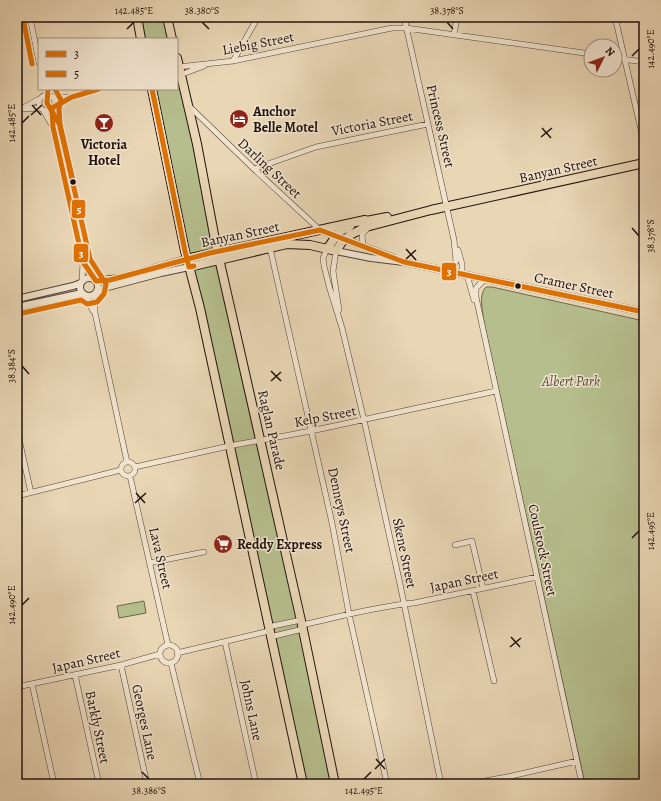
<svg xmlns="http://www.w3.org/2000/svg" width="661" height="801" font-family="Alegreya,serif">
	<rect width="100%" height="100%" fill="#e9d6b5"/>
	<filter id="stains"><feTurbulence type="fractalNoise" baseFrequency=".005" numOctaves="4"/><feColorMatrix values="0 0 0 0 .2 0 0 0 0 .09 0 0 0 0 .02 0 0 0 .5 -.17"/></filter>
	<radialGradient id="worn" r=".72"><stop offset=".6" stop-color="#630" stop-opacity="0"/><stop offset="1" stop-color="#630" stop-opacity=".3"/></radialGradient>
	<path fill="#b6be8d" stroke="#6c684d" d="M 137,17 L 167,17 L 172,39 L 141,39 Z
		M 177,59 L 335,784 L 303,784 L 152,89 L 177,89 Z
		M 486,287 L 492,287 L 644,321 L 644,784 L 585,784 L 484,323 C 483,311 478,295 486,287 Z
		M 144,601 L 146,613 L 119,618 L 117,606 Z"/>
	<g fill="none" stroke-linecap="round" stroke-linejoin="round">
		<defs>
			<path id="minor" d="M 30,17 L 39,63
				M 404,17 L 454,240 L 456,261 L 451,272
				M 615,17 L 644,143
				M 454,35 L 457,17
				M 615,58 L 644,62
				M 233,61 L 258,17
				M 178,67 L 233,61 L 392,28 L 406,28 L 591,54
				M 177,76 L 204,66
				M39 103a8 8 0 1 1 16 0a8 8 0 1 1-16 0Z
				M 52,97 L 69,97
				M 54,106 L 72,97 L 99,89
				M 190,107 L 254,169 L 320,230
				M 23,108 L 39,99
				M 52,108 L 53,126
				M 17,109 L 41,108
				M 43,110 L 53,127 L 57,142 L 83,262 L 94,279
				M 254,169 L 316,147 L 428,124
				M 363,247 L 362,234 L 368,228
				M 270,248 L 332,523 L 349,614 L 387,784
				M 327,249 L 323,258 L 324,266 L 329,286 L 342,328 L 364,420 L 400,584 L 441,784
				M 458,250 L 462,264 L 462,275
				M 336,251 L 333,271 L 339,310
				M 467,275 L 474,300
				M 485,279 L 476,288 L 476,297 L 582,784
				M 82,282 L 83,262
				M 95,295 L 95,313 L 127,462
				M 86,296 L 93,311
				M 17,430 L 31,493
				M121 469a7 7 0 1 1 14 0a7 7 0 1 1-14 0Z
				M 135,467 L 229,446 L 311,431 L 496,391
				M 130,476 L 168,645
				M 17,496 L 121,470
				M 455,545 L 472,541 L 483,588
				M 149,563 L 204,552
				M 473,591 L 494,681
				M 302,625 C 339,617 377,606 414,603 L 537,577
				M 268,627 L 301,620
				M 270,637 L 303,629
				M 225,642 L 256,784
				M160 654a9 9 0 1 1 18 0a9 9 0 1 1-18 0Z
				M 177,653 L 269,631
				M 171,663 L 200,784
				M 121,665 L 147,784
				M 75,675 L 99,784
				M 32,684 L 54,784
				M 17,687 L 121,665 L 160,654
				M 507,777 L 509,784
				M 468,784 L 507,777 L 577,761"/>
			<path id="tertiary" d="M 320,230 L 394,258
				M 336,251 L 371,258 L 404,262 L 644,312
				M80 287a9 9 0 1 1 18 0a9 9 0 1 1-18 0Z
				M 96,281 L 119,278 L 186,259
				M 97,293 L 100,290 L 108,287 L 161,273 L 189,267
				M 17,299 L 73,286 L 81,283
				M 17,307 L 82,293"/>
			<path id="primary" d="M 361,222 L 387,217
				M 327,249 L 339,232 L 350,226
				M 186,259 L 365,220
				M 189,267 L 287,244 L 310,245 L 336,251 L 342,242 L 350,235 L 366,227 L 431,210 L 644,163"/>
			<path id="trunk" d="M 137,17 L 141,39
				M 167,17 L 172,39
				M 177,58 L 197,144 L 216,245 L 302,625 L 335,784
				M 152,89 L 185,251 L 200,308 L 303,784"/>
		</defs>
		<use href="#minor" stroke="#534337" stroke-width="6"/>
		<use href="#tertiary" stroke="#534337" stroke-width="8"/>
		<use href="#primary" stroke="#21120d" stroke-width="10"/>
		<use href="#trunk" stroke="#21120d" stroke-width="10"/>
		<use href="#minor" stroke="#f1e4cf" stroke-width="5"/>
		<use href="#tertiary" stroke="#f1e4cf" stroke-width="6"/>
		<use href="#primary" stroke="#e9d6b5" stroke-width="8"/>
		<use href="#trunk" stroke="#e9d6b5" stroke-width="8"/>
		<defs>
			<path id="bus-1" d="M 99,89 L 72,97 L 52,108 L 53,127 L 83,262 L 96,281 L 110,280 L 210,253 L 320,230 L 404,262 L 644,312
				M 152,89 L 185,251 L 189,267 L 194,266"/>
			<path id="bus-2" d="M 23,18 L 32,64
				M 18,314 L 81,300 L 87,304 L 97,302 L 104,294 L 106,284 L 90,259 L 60,126 L 59,109 L 61,100 L 55,89"/>
			<path id="bus-3" d="M 48,89 L 47,103 L 60,125 L 73,181"/>
		</defs>
		<use href="#bus-1" stroke="#f1e4cf" stroke-width="8"/>
		<use href="#bus-2" stroke="#f1e4cf" stroke-width="8"/>
		<use href="#bus-3" stroke="#f1e4cf" stroke-width="8"/>
		<use href="#bus-1" stroke="#de7102" stroke-width="5"/>
		<use href="#bus-2" stroke="#de7102" stroke-width="5"/>
		<use href="#bus-3" stroke="#de7102" stroke-width="5"/>
	</g>
	<path fill="none" stroke="#21120d" stroke-width="1.5" d="M 202,22 L 209,29M 447,22 L 453,29M 127,29 L 134,22M 632,56 L 639,49M 32,105 L 41,115M 31,115 L 42,105M 22,123 L 29,116M 542,128 L 551,138M 541,137 L 552,128M 632,228 L 639,236M 406,249 L 416,260M 406,259 L 416,250M 22,366 L 29,374M 271,371 L 281,381M 271,381 L 281,372M 136,493 L 145,503M 135,503 L 146,493M 632,538 L 639,531M 22,605 L 29,598M 511,637 L 520,647M 510,647 L 521,638M 376,759 L 385,769M 375,769 L 385,759M 142,772 L 149,779M 364,779 L 371,772"/>
	<defs>
		<symbol id="hotel-disc" viewBox="-11 -11 22 22"><circle r="9.5" fill="#8f2418" stroke="#f1e4cf"/><path d="M-6-4.5h1.5V1H6V5H4.5V3h-9V5H-6ZM-4 0a1.8 1.8 0 1 1 3.6 0ZM.5 0V-2.5h3Q6-2.5 6 0Z" fill="#fff"/></symbol>
		<symbol id="bar-disc" viewBox="-11 -11 22 22"><circle r="9.5" fill="#8f2418" stroke="#f1e4cf"/><path d="M-6-5H6L.8 .8V4.5H3.5V6h-7V4.5H-.8V.8Z" fill="#fff"/></symbol>
		<symbol id="supermarket-disc" viewBox="-11 -11 22 22"><circle r="9.5" fill="#8f2418" stroke="#f1e4cf"/><path d="M-6-5.5h2.5l.6 2H6L4.5 2H-2.5L-4.4-4H-6ZM-1.5 3.2a1.3 1.3 0 1 0 .1 0ZM3 3.2a1.3 1.3 0 1 0 .1 0Z" fill="#fff"/></symbol>
	</defs>
	<g fill-rule="evenodd">
		<use href="#hotel-disc" x="228" y="108" width="22" height="22"/>
		<use href="#bar-disc" x="93" y="112" width="22" height="22"/>
		<use href="#supermarket-disc" x="212" y="533" width="22" height="22"/>
	</g>
	<g fill="#21120d" stroke="#f1e4cf" stroke-width="1.5">
		<circle cx="73" cy="182" r="3.5"/>
		<circle cx="518" cy="286" r="3.5"/>
	</g>
	<g text-anchor="middle" stroke-width="3" stroke-linejoin="round" paint-order="stroke">
		<g font-size="14" fill="#21120d" stroke="#f1e4cf">
			<text transform="translate(258 43) rotate(-11)" y="5">Liebig Street</text>
			<text transform="translate(372 123) rotate(-11)" y="5">Victoria Street</text>
			<text transform="translate(441 126) rotate(77)" y="5">Princess Street</text>
			<text transform="translate(270 168) rotate(43)" y="5">Darling Street</text>
			<text transform="translate(558 169) rotate(-13)" y="5">Banyan Street</text>
			<text transform="translate(240 234) rotate(-12)" y="5">Banyan Street</text>
			<text transform="translate(574 285) rotate(12)" y="5">Cramer Street</text>
			<text transform="translate(325 416) rotate(-11)" y="5">Kelp Street</text>
			<text transform="translate(272 430) rotate(77)" y="5">Raglan Parade</text>
			<text transform="translate(342 510) rotate(78)" y="5">Denneys Street</text>
			<text transform="translate(543 550) rotate(78)" y="5">Coulstock Street</text>
			<text transform="translate(405 553) rotate(78)" y="5">Skene Street</text>
			<text transform="translate(161 558) rotate(77)" y="5">Lava Street</text>
			<text transform="translate(464 580) rotate(-12)" y="5">Japan Street</text>
			<text transform="translate(86 660) rotate(-13)" y="5">Japan Street</text>
			<text transform="translate(252 710) rotate(78)" y="5">Johns Lane</text>
			<text transform="translate(145 722) rotate(78)" y="5">Georges Lane</text>
			<text transform="translate(98 727) rotate(78)" y="5">Barkly Street</text>
		</g>
		<g font-size="14" font-weight="bold" fill="#21120d" stroke="#f1e4cf" text-anchor="start">
			<text x="253" y="116">Anchor<tspan x="253" dy="16">Belle Motel</tspan></text>
			<text x="104" y="149" text-anchor="middle">Victoria<tspan x="104" dy="16">Hotel</tspan></text>
			<text x="237" y="549">Reddy Express</text>
		</g>
		<g font-size="14" font-style="italic" fill="#554e3a" stroke="#f1e4cf">
			<text x="571" y="386">Albert Park</text>
		</g>
	</g>
	<g stroke="#f1e4cf" stroke-width="1.5">
		<rect x="71" y="199" width="15" height="20" rx="4" fill="#de7102"/>
		<rect x="73" y="243" width="16" height="20" rx="4" fill="#de7102"/>
		<rect x="441" y="262" width="16" height="19" rx="4" fill="#de7102"/>
	</g>
	<g font-size="11" text-anchor="middle" font-weight="bold" fill="#fff">
		<text x="79" y="213">5</text>
		<text x="81" y="257">3</text>
		<text x="449" y="275">3</text>
	</g>
	<rect width="661" height="801" fill="none" stroke="#e9d6b5" stroke-width="44"/>
	<rect x="38" y="38" width="140" height="52" fill="#f1e4cf" stroke="#9e9081"/>
	<rect x="46" y="51" width="20" height="6" fill="#de7102" stroke="#9e9081"/>
	<text x="74" y="58" font-size="12" fill="#21120d">3</text>
	<rect x="46" y="71" width="20" height="6" fill="#de7102" stroke="#9e9081"/>
	<text x="74" y="78" font-size="12" fill="#21120d">5</text>
	<g transform="translate(603 58) rotate(48)"><circle r="19" fill="#f1e4cf" stroke="#9e9081"/>
	<path d="M0-3L7 15L0 10L-7 15Z" fill="#8f2418"/>
	<text y="-6" font-size="11" font-weight="bold" text-anchor="middle" fill="#21120d">N</text>
	</g>
	<rect x="22" y="22" width="617" height="757" fill="none" stroke="#21120d" stroke-width="1.5"/>
	<g font-size="10" text-anchor="middle" fill="#21120d">
		<text x="134" y="14">142.485°E</text>
		<text x="202" y="14">38.380°S</text>
		<text x="447" y="14">38.378°S</text>
		<text transform="translate(650 49) rotate(-90)" y="4">142.490°E</text>
		<text transform="translate(11 123) rotate(-90)" y="4">142.485°E</text>
		<text transform="translate(650 236) rotate(-90)" y="4">38.378°S</text>
		<text transform="translate(11 366) rotate(-90)" y="4">38.384°S</text>
		<text transform="translate(650 531) rotate(-90)" y="4">142.495°E</text>
		<text transform="translate(11 605) rotate(-90)" y="4">142.490°E</text>
		<text x="149" y="794">38.386°S</text>
		<text x="364" y="794">142.495°E</text>
	</g>
	<rect width="100%" height="100%" filter="url(#stains)"/>
	<rect width="100%" height="100%" fill="url(#worn)"/>
</svg>
